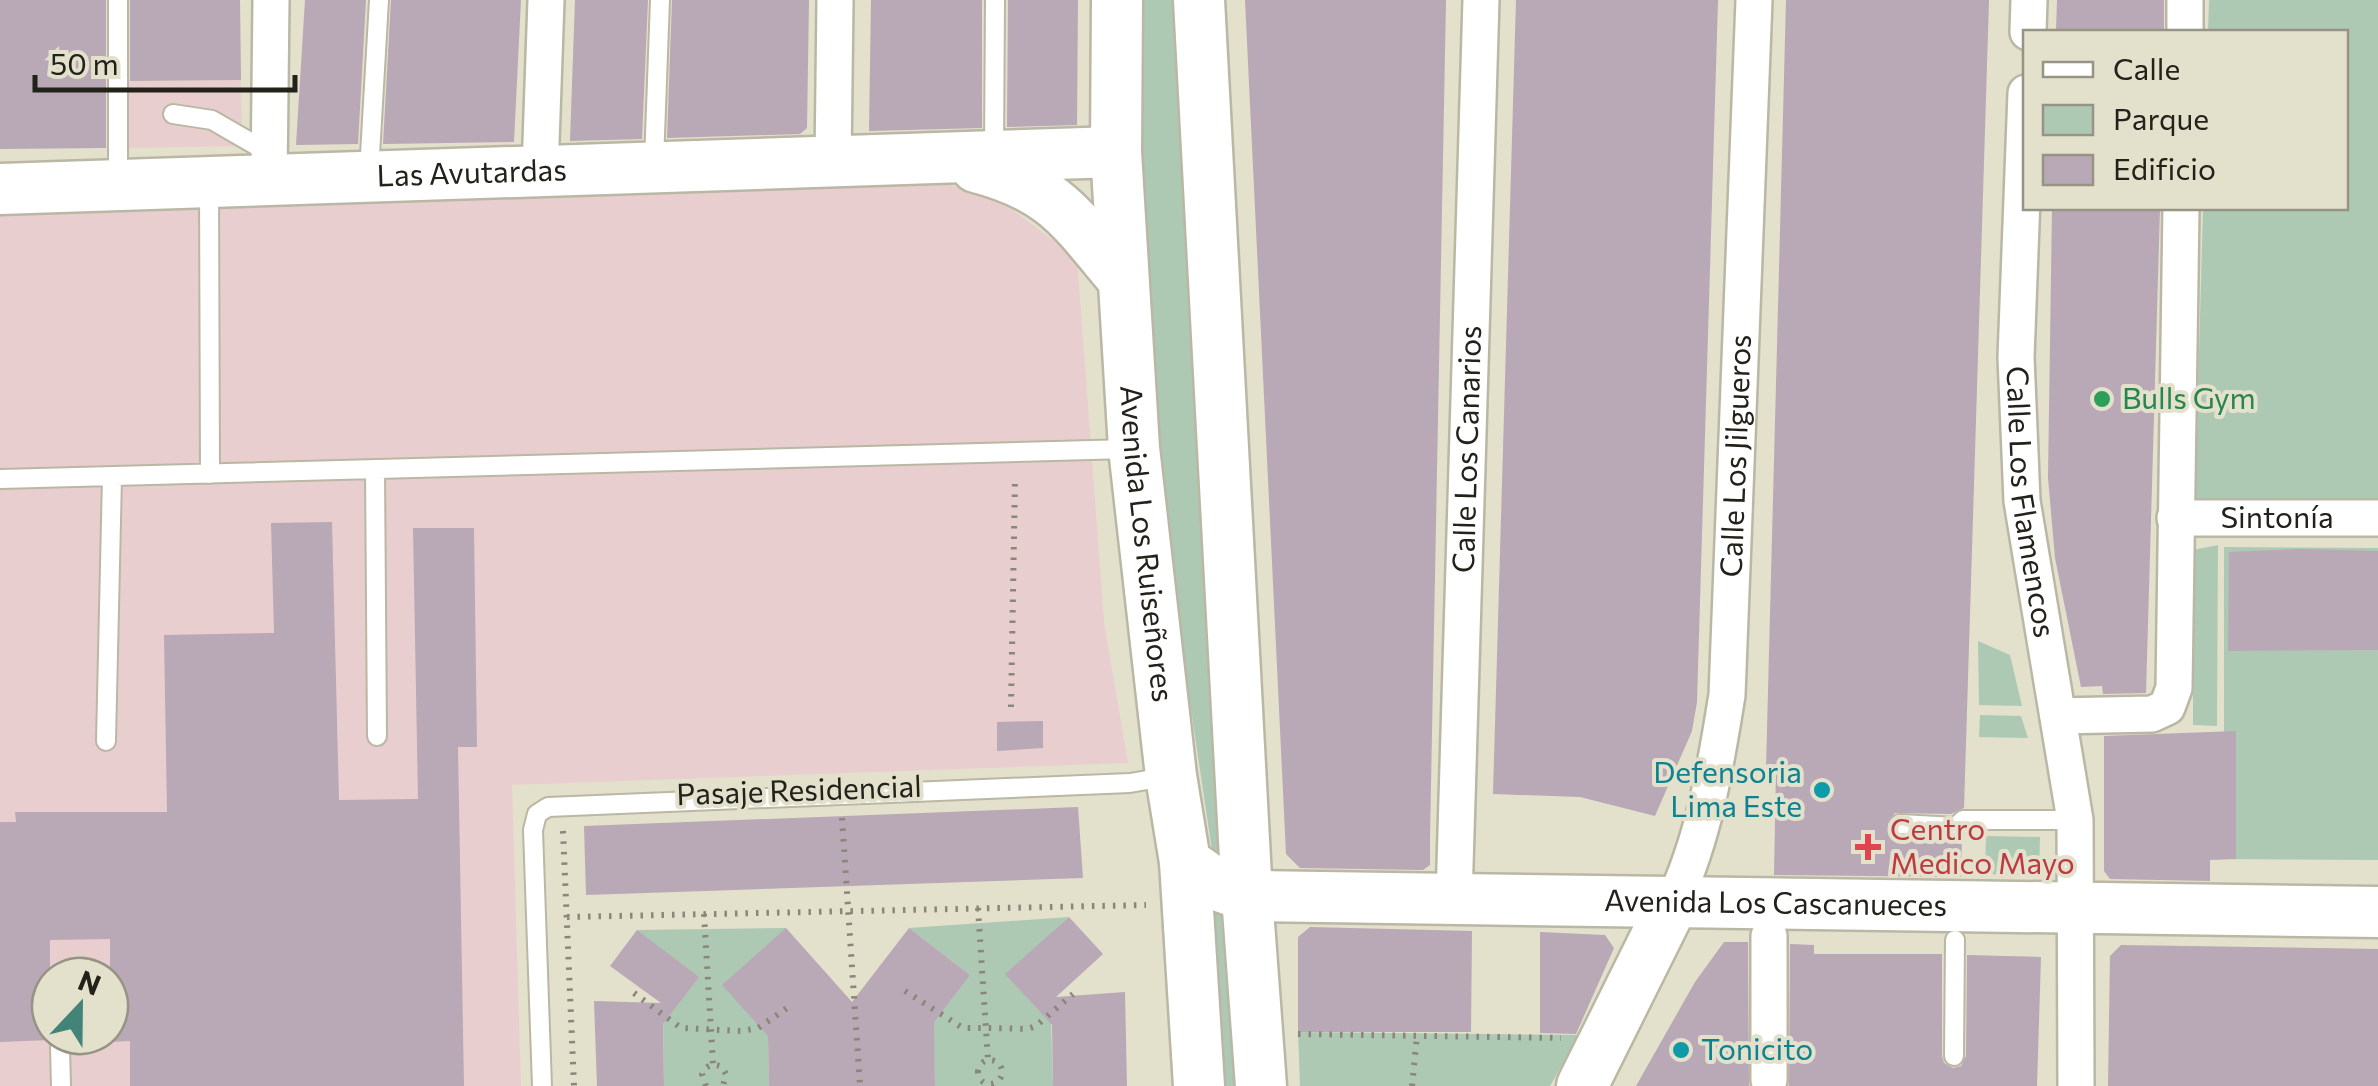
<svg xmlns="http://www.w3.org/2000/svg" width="2378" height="1086" font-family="Commissioner,sans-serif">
	<rect width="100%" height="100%" fill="#e3e0cc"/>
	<path fill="#e9cecf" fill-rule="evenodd" d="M 241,80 L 242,146 L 127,148 L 126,81 Z
		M 932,179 L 999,200 L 1077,258 L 1104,622 L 1128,763 L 512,785 L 521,1086 L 0,1086 L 0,213 ZM 50,976 L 110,976 L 110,1036 L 50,1036 Z"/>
	<path fill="#aec9b3" d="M 1136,0 L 1184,0 L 1235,881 L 1214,864 L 1171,575 L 1148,286 Z
		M 2209,0 L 2378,0 L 2378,501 L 2195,501 L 2203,208 L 2346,208 L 2346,32 L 2208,32 Z
		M 2218,545 L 2217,726 L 2193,725 L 2193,550 Z
		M 2224,547 L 2378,548 L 2378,860 L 2224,859 Z
		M 1978,641 L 2010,655 L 2022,706 L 1979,705 Z
		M 1980,715 L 2021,716 L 2028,738 L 1979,737 Z
		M 1986,836 L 2040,837 L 2039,876 L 1985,874 Z
		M 1211,897 L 1223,903 L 1243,1086 L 1217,1086 Z
		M 1069,917 L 1006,974 L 1039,1011 L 1051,1017 L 1053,1086 L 935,1086 L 933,1012 L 970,975 L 909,928 Z
		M 786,928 L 768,1028 L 769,1086 L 664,1086 L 663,1017 L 672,1012 L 637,930 Z
		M 1298,1032 L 1579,1035 L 1550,1086 L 1300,1086 Z"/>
	<path fill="#b9a8b5" d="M 0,0 L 106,0 L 106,148 L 0,149 Z
		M 130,0 L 240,0 L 241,80 L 130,81 Z
		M 305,0 L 366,0 L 358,144 L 296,145 Z
		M 391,0 L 521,0 L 514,142 L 383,144 Z
		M 575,0 L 648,0 L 642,139 L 570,141 Z
		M 672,0 L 809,0 L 807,128 L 800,134 L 667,138 Z
		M 871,0 L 982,0 L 982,128 L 869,131 Z
		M 1008,0 L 1078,0 L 1077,125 L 1007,127 Z
		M 1245,0 L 1446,0 L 1430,837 L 1430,865 L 1423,870 L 1300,868 L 1286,854 Z
		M 1516,0 L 1718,0 L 1697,702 L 1692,731 L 1655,816 L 1580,797 L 1493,794 Z
		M 1786,0 L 1989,0 L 1964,808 L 1951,814 L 1895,813 L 1888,824 L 1892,834 L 1899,836 L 1962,838 L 1961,877 L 1774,875 L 1776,768 L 1766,768 Z
		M 2057,0 L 2164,0 L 2164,32 L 2056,32 Z
		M 2052,208 L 2160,208 L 2146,693 L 2103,694 L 2102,686 L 2081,687 L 2055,558 L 2048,478 Z
		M 332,522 L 339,800 L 418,799 L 413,528 L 474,528 L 477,747 L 458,747 L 464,1086 L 130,1086 L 130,1041 L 110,1042 L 110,939 L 50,940 L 50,1040 L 0,1042 L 0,822 L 16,822 L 15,812 L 167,812 L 164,635 L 274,633 L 271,523 Z
		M 2299,549 L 2378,551 L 2378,650 L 2228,651 L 2229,552 Z
		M 1043,721 L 1043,748 L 997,751 L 997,722 Z
		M 2236,731 L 2236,859 L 2210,860 L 2210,881 L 2110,879 L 2104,871 L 2104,736 Z
		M 1078,807 L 1083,878 L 586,895 L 584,826 Z
		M 1069,917 L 1103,954 L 1056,997 L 1125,992 L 1127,1086 L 1053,1086 L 1052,1025 L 1005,974 Z
		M 1310,927 L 1472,931 L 1471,1032 L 1298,1032 L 1298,937 Z
		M 786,928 L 852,1002 L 909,928 L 970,975 L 934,1022 L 935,1086 L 769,1086 L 768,1036 L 722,985 Z
		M 637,930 L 699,977 L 663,1024 L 664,1086 L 597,1086 L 594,1001 L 661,1003 L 610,966 Z
		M 1540,932 L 1605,935 L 1614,948 L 1576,1034 L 1540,1033 Z
		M 1724,942 L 1748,942 L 1749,1086 L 1636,1086 L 1695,982 Z
		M 1790,944 L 1814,945 L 1814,954 L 1942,954 L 1942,1056 L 1944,1063 L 1953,1068 L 1961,1066 L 1966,1056 L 1967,955 L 2041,957 L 2037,1086 L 1789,1086 Z
		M 2121,945 L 2378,949 L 2378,1086 L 2108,1086 L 2110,956 Z"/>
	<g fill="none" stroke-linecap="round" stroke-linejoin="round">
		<defs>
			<path id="lane" d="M 173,114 L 212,120 L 269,153
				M 994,151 L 995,0
				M 654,162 L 660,0
				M 369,172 L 379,0
				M 118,180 L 118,0
				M 209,183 L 210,474
				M 375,469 L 377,736
				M 0,479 L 1129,449
				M 106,741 L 112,477
				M 1900,824 L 1956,827 L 1963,820 L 2075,820
				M 60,1047 L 61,1086
				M 1954,1056 L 1955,940
				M 542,1086 L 533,830 L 537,814 L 548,807 L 1130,783 L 1170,776"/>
			<g id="street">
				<path d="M 2028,32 L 2029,0"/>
				<path d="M 2185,32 L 2185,0"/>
				<path id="s1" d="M 2026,93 L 2016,357 L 2022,501 L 2075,820 L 2076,1086"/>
				<path d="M 833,162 L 835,0"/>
				<path d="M 540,171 L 546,0"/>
				<path d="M 269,180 L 271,0"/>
				<path id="s2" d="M 2175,518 L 2378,518"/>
				<path d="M 2058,716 L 2152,714 L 2167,707 L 2174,688 L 2181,208"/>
				<path id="s3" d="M 1454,899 L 1481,0"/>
				<path id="s4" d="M 1673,903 C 1704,839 1716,764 1727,695 L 1754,0"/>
				<path d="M 1769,1080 L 1769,936"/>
			</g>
			<g id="secondary">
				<path id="s5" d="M 1117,0 L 1116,152 L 1134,448 L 1171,776 L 1185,862 L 1199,1086"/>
				<path d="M 1199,0 L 1247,896 L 1261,1086"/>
				<path d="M 976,167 C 1056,188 1072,219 1122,278"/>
				<path id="s6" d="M 0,189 L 1116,152"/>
				<path id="s7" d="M 1185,862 L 1219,886 L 1247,896 L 2378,912"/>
				<path d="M 1582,1086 L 1673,903"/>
			</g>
		</defs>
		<use href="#lane" stroke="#bab7a4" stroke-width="22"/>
		<use href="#street" stroke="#bab7a4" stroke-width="40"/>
		<use href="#secondary" stroke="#bab7a4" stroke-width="55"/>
		<path stroke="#898779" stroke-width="6" stroke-dasharray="2.5 8" stroke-linecap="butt" d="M 1011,707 L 1015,479
			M 842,818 L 860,1086
			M 563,831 L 574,1086
			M 978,908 L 988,1060
			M 704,914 L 713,1064
			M 567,917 L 1146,905
			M 905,991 L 963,1028 L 986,1028 L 1028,1029 L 1036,1026 L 1073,994
			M 634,993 L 681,1028 L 742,1031 L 758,1028 L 790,1006
			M 1298,1034 L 1561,1038
			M978 1072a12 12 0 1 1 24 0a12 12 0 1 1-24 0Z
			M 706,1086 L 702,1074 C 706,1065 713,1063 722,1067 L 726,1074 L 723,1086
			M 1412,1086 L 1417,1036"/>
		<use href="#lane" stroke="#fff" stroke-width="18"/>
		<use href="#street" stroke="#fff" stroke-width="35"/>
		<use href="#secondary" stroke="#fff" stroke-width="50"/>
	</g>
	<circle fill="#2e9e5b" stroke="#e3e0cc" stroke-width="4" cx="2102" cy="399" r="10"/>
	<g fill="#0f9aa8" stroke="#e3e0cc" stroke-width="4">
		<circle cx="1822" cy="790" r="10"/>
		<circle cx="1681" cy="1050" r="10"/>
	</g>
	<path fill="#e0444e" stroke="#e3e0cc" stroke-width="4" d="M1863 832h10v10h10v10h-10v10h-10v-10h-10v-10h10z"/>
	<g text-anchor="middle" stroke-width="8" stroke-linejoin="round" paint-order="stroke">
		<g font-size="30" fill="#22211a" stroke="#e3e0cc">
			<text dy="10" stroke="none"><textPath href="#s6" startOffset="472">Las Avutardas</textPath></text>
			<text dy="10" stroke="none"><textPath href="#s3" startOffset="450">Calle Los Canarios</textPath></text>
			<text dy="10" stroke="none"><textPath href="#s4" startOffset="455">Calle Los Jilgueros</textPath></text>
			<text dy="10" stroke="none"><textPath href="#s1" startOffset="410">Calle Los Flamencos</textPath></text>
			<text dy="10" stroke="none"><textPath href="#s2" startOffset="102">Sintonía</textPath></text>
			<text dy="10" stroke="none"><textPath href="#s5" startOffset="545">Avenida Los Ruiseñores</textPath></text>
			<text transform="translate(799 791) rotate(-2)" y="10">Pasaje Residencial</text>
			<text dy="10" stroke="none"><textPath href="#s7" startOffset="600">Avenida Los Cascanueces</textPath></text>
		</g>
		<g font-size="30" fill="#27864d" stroke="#e3e0cc" text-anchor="start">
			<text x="2122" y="409">Bulls Gym</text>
		</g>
		<g font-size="30" fill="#0d838f" stroke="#e3e0cc" text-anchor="end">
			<text x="1802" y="783">Defensoria<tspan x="1802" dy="34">Lima Este</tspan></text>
			<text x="1701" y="1060" text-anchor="start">Tonicito</text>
		</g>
		<g font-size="30" fill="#be3a42" stroke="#e3e0cc" text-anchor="start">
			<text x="1890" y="840">Centro<tspan x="1890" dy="34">Medico Mayo</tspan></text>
		</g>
	</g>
	<rect x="2023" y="30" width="325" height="180" fill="#e3e0cc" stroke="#969485" stroke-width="2.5"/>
	<rect x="2043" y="62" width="50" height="15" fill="#ffffff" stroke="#969485" stroke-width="2.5"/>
	<text x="2113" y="80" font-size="30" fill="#22211a">Calle</text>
	<rect x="2043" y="105" width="50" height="30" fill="#aec9b3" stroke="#969485" stroke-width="2.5"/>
	<text x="2113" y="130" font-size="30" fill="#22211a">Parque</text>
	<rect x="2043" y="155" width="50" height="30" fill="#b9a8b5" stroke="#969485" stroke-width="2.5"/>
	<text x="2113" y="180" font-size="30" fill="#22211a">Edificio</text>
	<g transform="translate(80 1006) rotate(22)"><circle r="48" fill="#e3e0cc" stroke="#969485" stroke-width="2.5"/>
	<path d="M0-8L18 38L0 25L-18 38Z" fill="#428578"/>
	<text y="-15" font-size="28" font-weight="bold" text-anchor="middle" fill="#22211a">N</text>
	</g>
	<path d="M35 75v15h260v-15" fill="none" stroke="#22211a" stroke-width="5"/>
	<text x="50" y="75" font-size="30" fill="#22211a" stroke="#e3e0cc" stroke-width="8" paint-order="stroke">50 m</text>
</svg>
